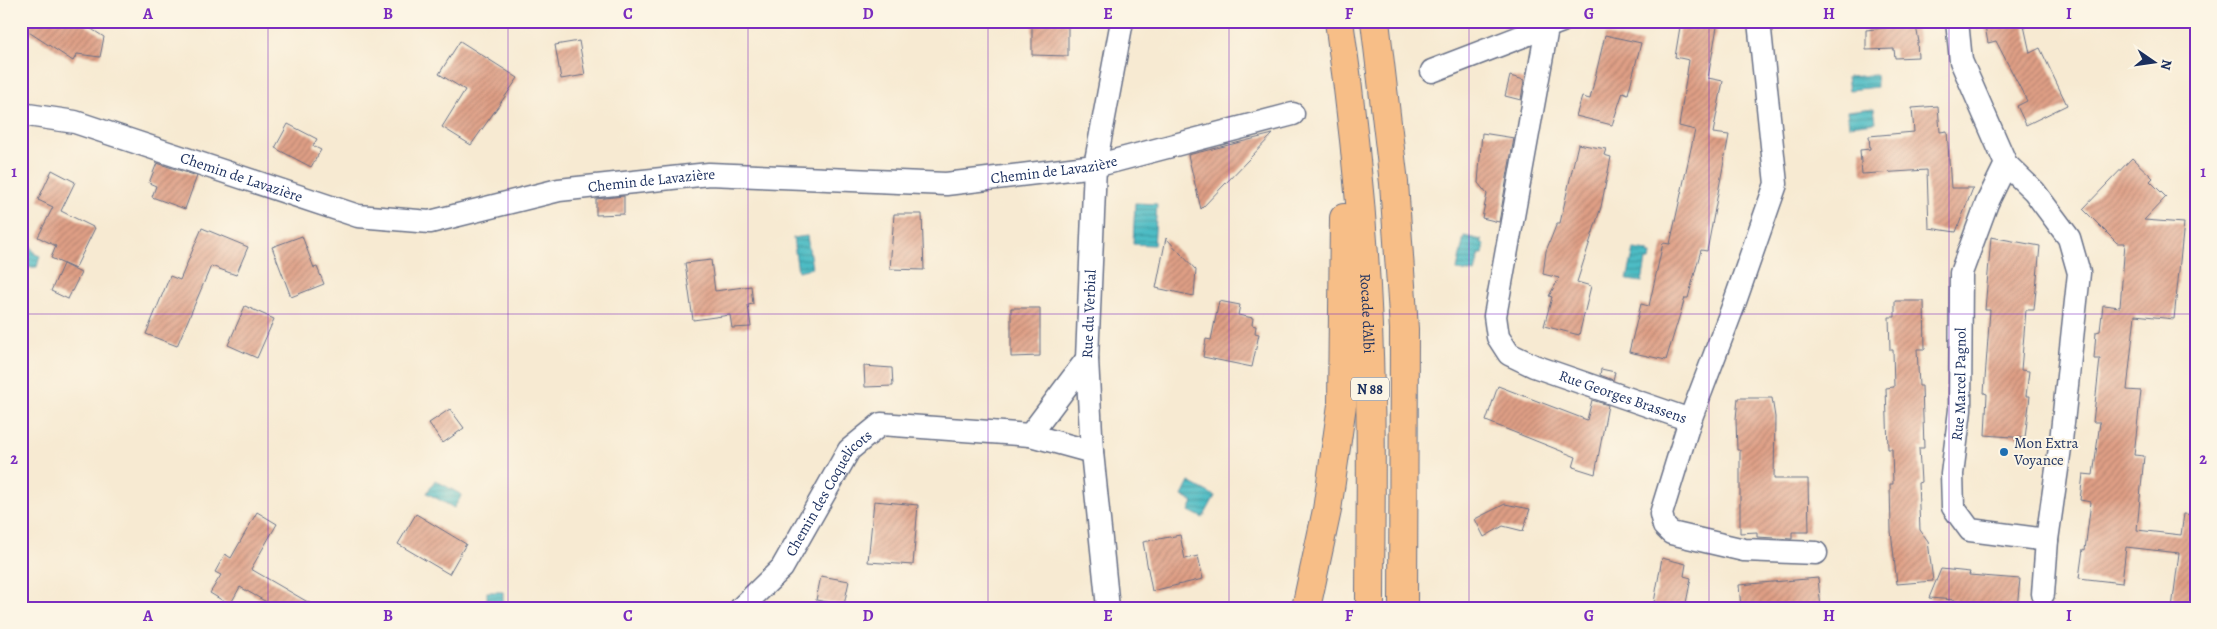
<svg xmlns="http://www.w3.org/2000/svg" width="2217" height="629" font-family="Alegreya,serif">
	<defs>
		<pattern id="water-rules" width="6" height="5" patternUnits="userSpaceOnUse" patternTransform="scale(1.25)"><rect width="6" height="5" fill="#4dbcc4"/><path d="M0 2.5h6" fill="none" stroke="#3f99a2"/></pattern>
		<pattern id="building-hatch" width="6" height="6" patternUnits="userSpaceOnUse" patternTransform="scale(1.25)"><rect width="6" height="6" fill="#df9f85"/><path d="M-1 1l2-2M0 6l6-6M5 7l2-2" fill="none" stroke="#b48270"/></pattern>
	</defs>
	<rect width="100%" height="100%" fill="#fcf5e5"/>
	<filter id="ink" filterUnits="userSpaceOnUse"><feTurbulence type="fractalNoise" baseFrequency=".02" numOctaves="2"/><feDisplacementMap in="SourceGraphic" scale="10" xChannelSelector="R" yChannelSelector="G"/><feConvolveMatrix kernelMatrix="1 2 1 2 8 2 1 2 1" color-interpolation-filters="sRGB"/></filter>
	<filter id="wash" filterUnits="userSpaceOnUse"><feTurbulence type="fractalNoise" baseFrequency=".0096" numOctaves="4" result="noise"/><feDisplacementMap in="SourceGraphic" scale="20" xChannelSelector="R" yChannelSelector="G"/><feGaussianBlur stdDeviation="1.12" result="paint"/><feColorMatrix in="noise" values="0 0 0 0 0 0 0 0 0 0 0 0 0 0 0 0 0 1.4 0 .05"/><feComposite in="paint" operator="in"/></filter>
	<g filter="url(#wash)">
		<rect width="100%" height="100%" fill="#f7ead2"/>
		<path fill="url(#water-rules)" stroke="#347691" d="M 1876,75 L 1877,87 L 1849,90 L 1847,77 Z
			M 1874,108 L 1876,122 L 1849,125 L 1847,111 Z
			M 1135,203 L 1157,204 L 1154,245 L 1133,244 Z
			M 807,236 L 812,268 L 798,271 L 793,238 Z
			M 1464,236 L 1482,240 L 1481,243 L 1485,244 L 1483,254 L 1479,254 L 1475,273 L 1457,270 Z
			M 21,241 L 29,243 L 35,254 L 40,256 L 37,267 L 21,268 Z
			M 1634,249 L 1648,251 L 1648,254 L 1651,254 L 1650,260 L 1646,260 L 1642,282 L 1627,280 Z
			M 435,480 L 462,495 L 454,508 L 427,493 Z
			M 1189,482 L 1215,496 L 1203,518 L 1189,511 L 1193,502 L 1182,496 Z
			M 487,592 L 503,592 L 503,608 L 487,608 Z"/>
		<g id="blocks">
			<path fill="url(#building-hatch)" d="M 21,21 L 79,21 L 104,37 L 100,57 L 77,54 L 73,61 L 21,27 Z
				M 1032,21 L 1068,21 L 1068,56 L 1032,55 Z
				M 1681,21 L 1718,21 L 1708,78 L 1723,81 L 1713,133 L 1729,135 L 1707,251 L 1701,250 L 1688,298 L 1685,298 L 1666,360 L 1629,352 L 1641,304 L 1649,306 L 1663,243 L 1670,244 L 1695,130 L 1679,126 L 1689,60 L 1675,57 Z
				M 1893,21 L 1915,21 L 1919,42 L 1917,42 L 1918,57 L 1895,58 L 1894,49 L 1866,50 L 1866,30 L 1891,27 Z
				M 1984,21 L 2023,21 L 2030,53 L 2040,48 L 2067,105 L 2026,125 L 2017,106 L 2027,101 L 1996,41 L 1988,43 Z
				M 1605,35 L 1641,43 L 1628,94 L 1623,92 L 1612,125 L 1576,116 L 1582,97 L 1590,99 Z
				M 460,41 L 518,78 L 471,145 L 442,127 L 465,90 L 439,74 Z
				M 579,41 L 585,75 L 561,79 L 555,45 Z
				M 1510,76 L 1524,80 L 1521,100 L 1505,96 Z
				M 1938,106 L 1940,132 L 1947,131 L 1951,188 L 1973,188 L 1956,232 L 1929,228 L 1927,170 L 1862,174 L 1860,150 L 1870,149 L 1869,136 L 1914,132 L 1912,108 Z
				M 288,124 L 317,139 L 313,146 L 321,150 L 311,167 L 275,148 Z
				M 1482,133 L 1514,138 L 1499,222 L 1482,218 L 1487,194 L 1478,183 Z
				M 1273,134 L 1201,209 L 1188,155 Z
				M 1578,144 L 1606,149 L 1604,155 L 1611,157 L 1601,207 L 1577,282 L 1591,286 L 1579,335 L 1544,326 L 1552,297 L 1549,296 L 1559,278 L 1543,274 L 1546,251 L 1557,223 L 1560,223 Z
				M 2132,158 L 2153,178 L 2150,181 L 2166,197 L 2144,220 L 2184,223 L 2174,319 L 2135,315 L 2127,390 L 2141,391 L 2134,455 L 2144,456 L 2137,530 L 2181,535 L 2184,514 L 2196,515 L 2196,608 L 2172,608 L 2179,553 L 2126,547 L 2122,583 L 2079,578 L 2083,549 L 2085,550 L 2091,502 L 2080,500 L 2083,474 L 2093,475 L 2100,422 L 2093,422 L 2100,359 L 2094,359 L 2096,332 L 2100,331 L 2103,305 L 2120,307 L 2125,243 L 2117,243 L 2083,209 Z
				M 157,163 L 197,176 L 185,209 L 152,197 L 156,186 L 149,183 Z
				M 52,170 L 75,182 L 61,211 L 95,228 L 75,269 L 51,258 L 56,246 L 38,237 L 53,207 L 38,200 Z
				M 624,196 L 624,214 L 596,215 L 596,199 Z
				M 894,214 L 922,214 L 924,270 L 890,269 Z
				M 202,228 L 248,247 L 236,275 L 211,266 L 177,346 L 146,334 L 170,276 L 180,280 Z
				M 302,236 L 314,268 L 317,267 L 324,284 L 291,297 L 272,247 Z
				M 1991,237 L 2040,246 L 2034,310 L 2026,310 L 2021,370 L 2029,371 L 2026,396 L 2030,396 L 2025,438 L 1985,435 L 1987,394 L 1984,393 L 1990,310 L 1985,310 Z
				M 1166,238 L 1196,270 L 1194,296 L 1156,288 Z
				M 711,260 L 715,291 L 751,286 L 753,304 L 748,305 L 751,327 L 732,328 L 730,315 L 693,320 L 685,263 Z
				M 63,264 L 81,273 L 68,299 L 51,291 Z
				M 1219,301 L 1240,305 L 1238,315 L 1253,318 L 1252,325 L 1256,326 L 1255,333 L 1259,334 L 1252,367 L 1203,357 L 1206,339 L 1211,340 Z
				M 1895,301 L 1924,301 L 1925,349 L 1917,349 L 1919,386 L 1922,386 L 1924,448 L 1919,448 L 1921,482 L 1918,483 L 1920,530 L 1928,541 L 1933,581 L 1897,584 L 1891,531 L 1890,484 L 1893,484 L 1892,449 L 1888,449 L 1886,388 L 1894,387 L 1893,350 L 1890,350 L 1889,317 L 1895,317 Z
				M 245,306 L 274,319 L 257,358 L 228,345 Z
				M 1011,308 L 1040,308 L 1040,356 L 1011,357 Z
				M 864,366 L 892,368 L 893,386 L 865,387 Z
				M 1601,369 L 1615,372 L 1613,380 L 1600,375 Z
				M 1498,386 L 1587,420 L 1592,400 L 1608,405 L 1595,474 L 1573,467 L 1576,457 L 1486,421 Z
				M 1738,398 L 1772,398 L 1775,417 L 1774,479 L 1808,479 L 1809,532 L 1792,532 L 1792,539 L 1757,537 L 1757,532 L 1740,533 L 1740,450 L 1737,450 L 1736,419 Z
				M 450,409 L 464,428 L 443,443 L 429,423 Z
				M 874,501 L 918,505 L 913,565 L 868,562 Z
				M 1505,504 L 1530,509 L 1523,531 L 1503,526 L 1484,537 L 1475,519 Z
				M 257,512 L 277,524 L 251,569 L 318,608 L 277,608 L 240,587 L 230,605 L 210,593 L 221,575 L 215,572 L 225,554 L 231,558 Z
				M 416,514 L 466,544 L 449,574 L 398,544 Z
				M 1180,535 L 1185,559 L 1198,556 L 1203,579 L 1152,591 L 1143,542 Z
				M 1662,558 L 1686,564 L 1684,576 L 1691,578 L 1685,608 L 1653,608 Z
				M 1941,569 L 1970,572 L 1969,575 L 2020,579 L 2017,608 L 1979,606 L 1979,608 L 1954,608 L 1955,600 L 1929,598 Z
				M 821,576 L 849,581 L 844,605 L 816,600 Z
				M 1818,578 L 1821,608 L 1741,608 L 1739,585 Z"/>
		</g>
	</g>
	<g filter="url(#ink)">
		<use href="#blocks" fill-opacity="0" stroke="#687087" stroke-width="1"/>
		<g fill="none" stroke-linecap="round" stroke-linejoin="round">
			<defs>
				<g id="street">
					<path id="s1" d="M 1957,21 L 1961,61 L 2006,164 L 2034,191 L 2069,238 L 2079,273 L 2061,441 L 2047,540 L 1970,530 L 1953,507 L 1952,474 L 1960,410 L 1961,273 L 1987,203 L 2006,164"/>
					<path id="s2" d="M 1547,28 L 1495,316 L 1498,337 L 1509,354 L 1534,366 L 1690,420 L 1733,307 L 1776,184 L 1759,21"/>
					<path d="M 1432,71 L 1562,21"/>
					<path id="s3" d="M 21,114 L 75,122 L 358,216 L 430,222 L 559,190 L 709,174 L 946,184 L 1095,166 L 1293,114"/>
					<path d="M 1690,420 L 1661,514 L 1664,526 L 1671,533 L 1744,550 L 1816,553"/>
					<path d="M 1030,435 L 1087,359"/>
					<path d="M 2043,594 L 2047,540"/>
					<path id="s4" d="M 741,608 L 782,568 L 849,450 L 881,424 L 1030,435 L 1092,452"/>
					<path id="s5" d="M 1108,608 L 1092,452 L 1087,359 L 1095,166 L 1122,21"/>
				</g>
				<g id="highway">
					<path id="s6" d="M 1339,21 C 1357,145 1368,271 1370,395 C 1372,466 1370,537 1370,608"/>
					<path d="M 1375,21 L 1394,183 L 1404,329 L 1403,608"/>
					<path d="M 1306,608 L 1327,510 L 1342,405 L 1344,218"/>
				</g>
			</defs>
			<use href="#street" stroke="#687087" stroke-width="25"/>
			<use href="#highway" stroke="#687087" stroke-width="30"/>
			<use href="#street" stroke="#fff" stroke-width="22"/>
			<use href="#highway" stroke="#f7be87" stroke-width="28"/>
		</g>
	</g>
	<path fill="none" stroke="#7b2cbf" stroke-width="1" stroke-opacity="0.55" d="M 268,21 L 268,608M 508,21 L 508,608M 748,21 L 748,608M 988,21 L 988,608M 1229,21 L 1229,608M 1469,21 L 1469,608M 1709,21 L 1709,608M 1949,21 L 1949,608M 21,314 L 2196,314"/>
	<circle fill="#1f6fb2" stroke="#fcf5e5" stroke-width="2" cx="2004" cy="452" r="5"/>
	<g text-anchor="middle" stroke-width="4" stroke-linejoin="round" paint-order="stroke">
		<rect fill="#fcf5e5" stroke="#5e6a86" stroke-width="1" x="1351" y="377.5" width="38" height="23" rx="4"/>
		<g font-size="14" font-weight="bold" fill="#1b2f5e">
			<text x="1370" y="394">N 88</text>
		</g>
		<g font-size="15" fill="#1b2f5e" stroke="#fcf5e5">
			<text dy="5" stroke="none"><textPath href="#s3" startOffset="1055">Chemin de Lavazière</textPath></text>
			<text dy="5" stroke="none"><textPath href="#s3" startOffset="230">Chemin de Lavazière</textPath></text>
			<text dy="5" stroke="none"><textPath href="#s3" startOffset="651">Chemin de Lavazière</textPath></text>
			<text dy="5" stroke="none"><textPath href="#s5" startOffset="295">Rue du Verbial</textPath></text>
			<text dy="5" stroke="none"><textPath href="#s6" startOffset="294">Rocade d'Albi</textPath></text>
			<text dy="5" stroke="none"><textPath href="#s1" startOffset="785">Rue Marcel Pagnol</textPath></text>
			<text dy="5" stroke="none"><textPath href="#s2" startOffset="456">Rue Georges Brassens</textPath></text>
			<text dy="5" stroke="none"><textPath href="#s4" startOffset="146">Chemin des Coquelicots</textPath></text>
		</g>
		<g font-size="15" fill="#1b2f5e" stroke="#fcf5e5" text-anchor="start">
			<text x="2014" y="448">Mon Extra<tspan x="2014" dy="17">Voyance</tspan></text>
		</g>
	</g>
	<rect width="2217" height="629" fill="none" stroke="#fcf5e5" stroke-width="55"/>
	<g transform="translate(2154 62) rotate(103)" stroke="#fcf5e5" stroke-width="4" paint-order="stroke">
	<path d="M0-4L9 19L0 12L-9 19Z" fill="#1b2f5e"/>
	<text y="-8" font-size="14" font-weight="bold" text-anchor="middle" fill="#1b2f5e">N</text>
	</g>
	<rect x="28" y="28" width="2162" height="574" fill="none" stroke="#7b2cbf" stroke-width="2"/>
	<g font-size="16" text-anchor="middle" font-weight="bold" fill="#7b2cbf">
		<text x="148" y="19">A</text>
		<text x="388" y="19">B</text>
		<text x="628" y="19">C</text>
		<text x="868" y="19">D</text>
		<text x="1108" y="19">E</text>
		<text x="1349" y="19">F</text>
		<text x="1589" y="19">G</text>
		<text x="1829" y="19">H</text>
		<text x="2069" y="19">I</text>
		<text x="14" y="177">1</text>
		<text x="2203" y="177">1</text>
		<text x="14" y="464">2</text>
		<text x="2203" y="464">2</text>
		<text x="148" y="621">A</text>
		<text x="388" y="621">B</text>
		<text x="628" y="621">C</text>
		<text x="868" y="621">D</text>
		<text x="1108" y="621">E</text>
		<text x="1349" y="621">F</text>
		<text x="1589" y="621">G</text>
		<text x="1829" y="621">H</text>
		<text x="2069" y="621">I</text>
	</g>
</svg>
